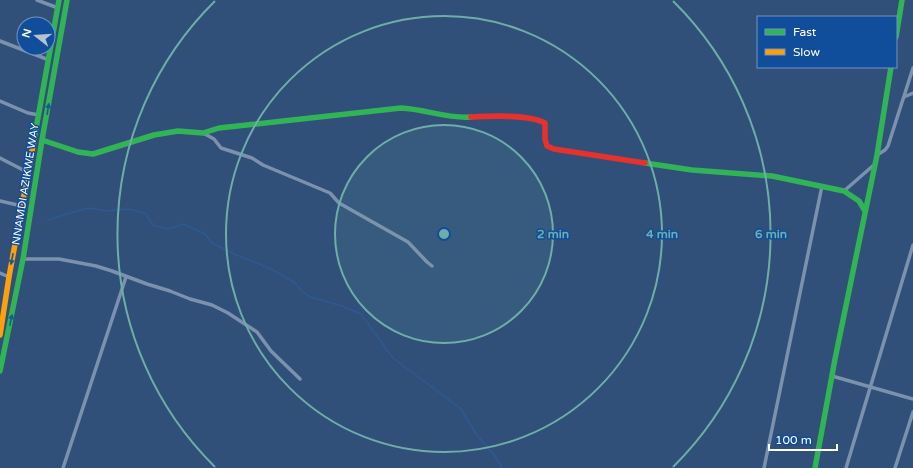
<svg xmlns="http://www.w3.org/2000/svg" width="913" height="468" font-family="'Varela Round',sans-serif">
	<rect width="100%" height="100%" fill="#30507a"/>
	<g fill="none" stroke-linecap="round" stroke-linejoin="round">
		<path stroke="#2e5991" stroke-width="1.5" d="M 48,220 L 70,213 L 89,208 L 106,211 L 129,209 L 145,213 L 154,226 L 168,229 L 183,224 L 205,234 L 212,243 L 234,254 L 269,268 L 294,282 L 302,291 L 310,297 L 342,306 L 361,314 L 393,358 L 460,408 L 477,435 L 494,455 L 502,468"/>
		<path stroke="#7b91ad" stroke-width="3.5" d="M 37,0 L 58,8
			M 0,41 L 49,60
			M 904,97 L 913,93
			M 0,101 L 28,113 L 39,115
			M 203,133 L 214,139 L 221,148 L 252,158 L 263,165 L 330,193 L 339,203 L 408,242 L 427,262 L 432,266
			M 877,155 L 885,150 L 888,146 L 913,68
			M 0,158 L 29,173
			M 844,191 L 875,164
			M 0,201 L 22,206
			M 23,259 L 59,259 L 96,266 L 112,271 L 147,284 L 170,291 L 190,299 L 212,305 L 228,313 L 257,332 L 271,351 L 300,379
			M 0,273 L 9,277
			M 832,376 L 913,399
			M 63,468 L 126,277
			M 764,468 L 822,186
			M 846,468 L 913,245
			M 895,468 L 913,412"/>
		<path stroke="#30b455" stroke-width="5.5" d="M 896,37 L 902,0
			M 34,140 L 59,0
			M 42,140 L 78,152 L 93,154 L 154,135 L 178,131 L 203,133 L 219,128 L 401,108 C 425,109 447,119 471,117
			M 645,163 L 692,170 L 772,176 L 844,191 L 859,201 L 865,211
			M 0,371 L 23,259 L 42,140 L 67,0
			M 815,468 L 835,359 L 877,155 L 891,67"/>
		<path stroke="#ff9f0a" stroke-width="5.5" d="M 0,335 L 9,277 L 34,140"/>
		<path stroke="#e5322d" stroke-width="5.5" d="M 471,117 C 490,116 528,114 545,123 L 545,139 L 547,146 L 554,149 L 645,163"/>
	</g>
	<defs><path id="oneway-solid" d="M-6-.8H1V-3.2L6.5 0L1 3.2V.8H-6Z"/></defs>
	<g fill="#155c90">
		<use href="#oneway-solid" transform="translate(48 109) rotate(-80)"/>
		<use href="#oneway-solid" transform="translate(12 259) rotate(101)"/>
		<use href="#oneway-solid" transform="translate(11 320) rotate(-78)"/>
	</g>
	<circle cx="444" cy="234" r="109" fill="#6fada8" fill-opacity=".12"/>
	<g fill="none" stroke="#6fada8" stroke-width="2">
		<circle cx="444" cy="234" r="109"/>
		<circle cx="444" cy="234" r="218"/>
		<path d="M215 467A327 327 0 0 1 215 1M673 1A327 327 0 0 1 673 467"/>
	</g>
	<g text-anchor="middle" stroke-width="3" stroke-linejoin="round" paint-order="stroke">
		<g font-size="11" fill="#fff" stroke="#104d9a">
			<text transform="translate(25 184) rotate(-81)" y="4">NNAMDI AZIKWE WAY</text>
		</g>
	</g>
	<circle cx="444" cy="234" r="6" fill="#6fada8" stroke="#104d9a" stroke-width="2"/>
	<g font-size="12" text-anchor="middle" font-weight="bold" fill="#6fada8" stroke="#104d9a" stroke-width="3" stroke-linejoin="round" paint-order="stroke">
		<text x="553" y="238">2 min</text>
		<text x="662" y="238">4 min</text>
		<text x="771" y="238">6 min</text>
	</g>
	<rect x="757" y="16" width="140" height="52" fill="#104d9a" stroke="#7094c2"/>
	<rect x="765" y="29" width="20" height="6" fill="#30b455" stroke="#7094c2"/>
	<text x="793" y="36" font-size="12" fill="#ffffff">Fast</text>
	<rect x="765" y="49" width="20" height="6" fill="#ff9f0a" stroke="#7094c2"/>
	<text x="793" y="56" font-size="12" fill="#ffffff">Slow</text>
	<g transform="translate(36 36) rotate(287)"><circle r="19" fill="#104d9a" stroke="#7094c2"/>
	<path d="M0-3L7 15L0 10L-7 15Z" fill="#b7c2d0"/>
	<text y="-6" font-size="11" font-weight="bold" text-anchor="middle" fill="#ffffff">N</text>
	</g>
	<path d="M769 444v6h68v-6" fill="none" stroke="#ffffff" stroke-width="2"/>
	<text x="775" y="444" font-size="12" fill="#ffffff" stroke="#104d9a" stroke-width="3" paint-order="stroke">100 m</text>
</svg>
